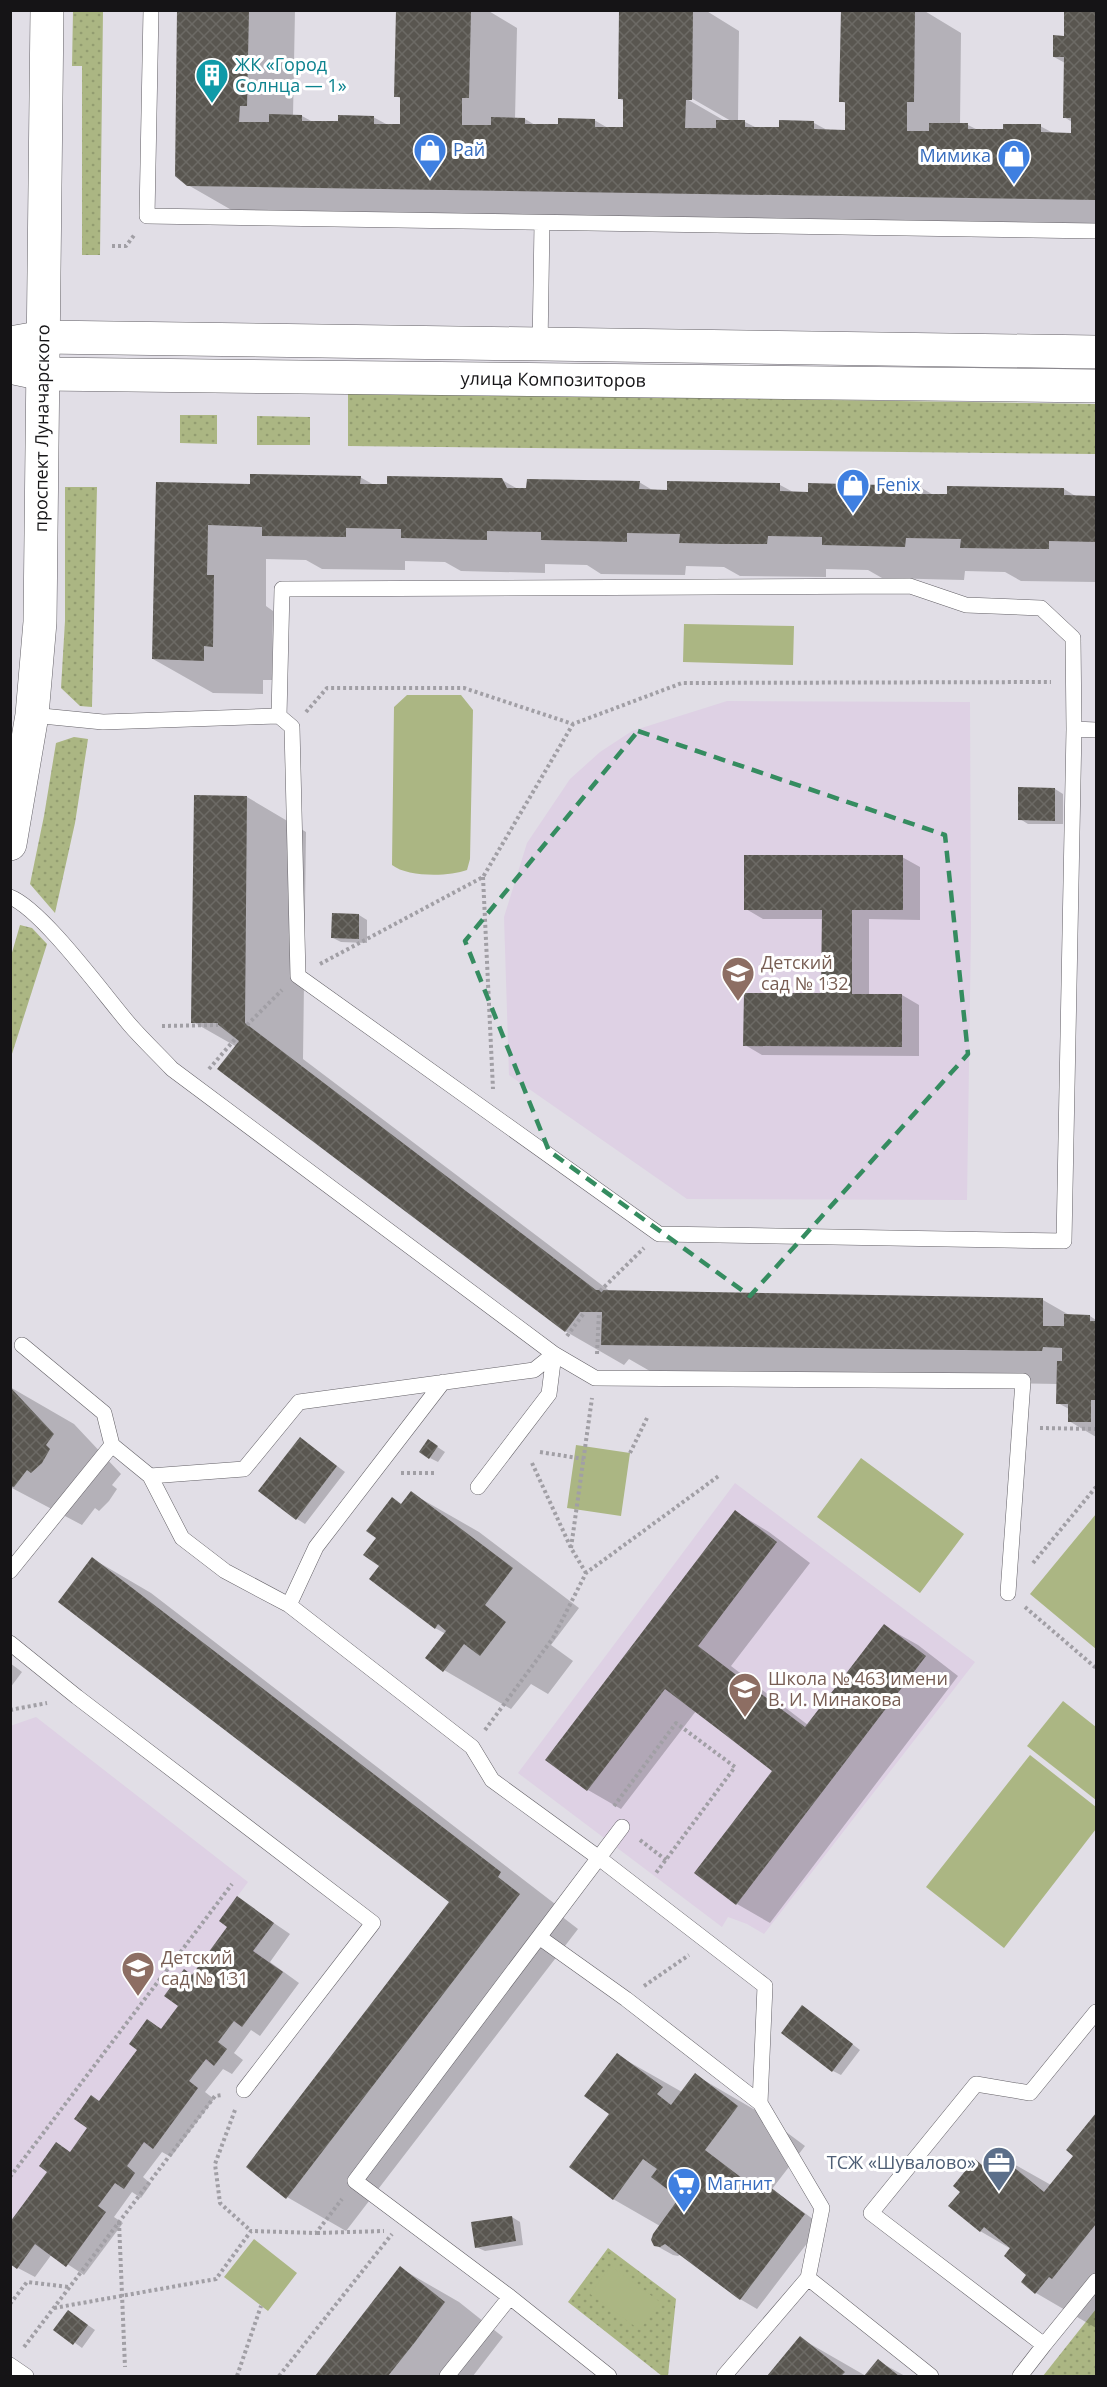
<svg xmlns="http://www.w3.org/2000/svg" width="1107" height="2387" font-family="'Open Sans',sans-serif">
	<defs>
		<pattern id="grass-dots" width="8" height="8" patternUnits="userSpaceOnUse" patternTransform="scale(1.5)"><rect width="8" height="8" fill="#abb683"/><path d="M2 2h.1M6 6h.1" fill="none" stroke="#929c70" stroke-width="1.8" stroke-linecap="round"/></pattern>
		<pattern id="building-cross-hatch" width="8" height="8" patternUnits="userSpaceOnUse" patternTransform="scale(1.5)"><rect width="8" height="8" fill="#595650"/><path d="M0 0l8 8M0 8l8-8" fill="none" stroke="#6c6a65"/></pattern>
	</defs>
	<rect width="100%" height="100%" fill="#e1dee6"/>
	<path fill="#ded1e4" d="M 727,701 L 970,702 L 971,930 L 967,1200 L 687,1199 L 509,1075 L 504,917 L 527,843 L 570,779 L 600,752 L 632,731 Z
		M 735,1483 L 975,1662 L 764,1934 L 747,1924 L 728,1917 L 722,1927 L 518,1773 Z
		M 36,1717 L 248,1882 L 237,1897 L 274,1923 L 254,1951 L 283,1972 L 242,2027 L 233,2021 L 218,2042 L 214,2066 L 205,2060 L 189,2081 L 198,2088 L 153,2149 L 144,2143 L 127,2166 L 135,2173 L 124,2189 L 115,2183 L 98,2206 L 106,2212 L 66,2267 L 35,2244 L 17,2269 L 11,2264 L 10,1726 Z"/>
	<path fill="url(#grass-dots)" d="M 73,11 L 103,11 L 100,255 L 82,255 L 82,66 L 72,66 Z
		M 348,393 L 1096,404 L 1096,454 L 348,446 Z
		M 180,415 L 217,415 L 217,444 L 180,443 Z
		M 257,416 L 310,417 L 310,445 L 257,445 Z
		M 65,487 L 97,487 L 92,707 L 80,706 L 61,688 L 65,621 Z
		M 74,737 L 88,739 L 75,823 L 55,913 L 30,884 L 44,816 L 56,743 Z
		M 20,925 L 32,928 L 47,944 L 11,1057 L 11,956 Z
		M 608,2248 L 676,2299 L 668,2376 L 662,2376 L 568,2302 Z
		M 1096,2309 L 1096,2376 L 1043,2376 Z"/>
	<path fill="#abb683" d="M 684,624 L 794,626 L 793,665 L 683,662 Z
		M 407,695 L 461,695 L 473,710 L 470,859 L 467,870 C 448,877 407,877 392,865 L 394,707 Z
		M 576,1445 L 630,1453 L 621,1516 L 567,1508 Z
		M 861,1458 L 964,1534 L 920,1593 L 817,1517 Z
		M 1096,1514 L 1096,1649 L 1030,1594 Z
		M 1063,1701 L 1096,1727 L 1096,1800 L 1027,1746 Z
		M 1030,1755 L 1096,1807 L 1096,1829 L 1004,1948 L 926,1887 Z
		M 254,2239 L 297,2273 L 268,2311 L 224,2277 Z
		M 611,2266 L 660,2302 L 640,2330 L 590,2294 Z"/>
	<path fill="#0003" fill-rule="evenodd" d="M 179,10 L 295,10 L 293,116 L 302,116 L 313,122 L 340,123 L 373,117 L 388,125 L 402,126 L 402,99 L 396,96 L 398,10 L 487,10 L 517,28 L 515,119 L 525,119 L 535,125 L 560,126 L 594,120 L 608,128 L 624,129 L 625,102 L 619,98 L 620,10 L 705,10 L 739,31 L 738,121 L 745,122 L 757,128 L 780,129 L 780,122 L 814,123 L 829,131 L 846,132 L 847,104 L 841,101 L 842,10 L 923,10 L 961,33 L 960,125 L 968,125 L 978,130 L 1004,131 L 1040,126 L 1055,134 L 1072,134 L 1072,122 L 1064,117 L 1065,63 L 1054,57 L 1066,37 L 1066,10 L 1096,10 L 1096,226 L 235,212 L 188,185 ZM 686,95 L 731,121 L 725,121 L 685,98 Z
		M 360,477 L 374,485 L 502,480 L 518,489 L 639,482 L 654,491 L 780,485 L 795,493 L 920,487 L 935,496 L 1064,489 L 1077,497 L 1096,497 L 1096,582 L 1021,581 L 1005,572 L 965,571 L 964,580 L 882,578 L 868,570 L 826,569 L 826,577 L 740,576 L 724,567 L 686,566 L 685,575 L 601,574 L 587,565 L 545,564 L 545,573 L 461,571 L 445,562 L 405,561 L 405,570 L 322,569 L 306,560 L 266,559 L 266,606 L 273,611 L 272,680 L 263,680 L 263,694 L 213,693 L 153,659 L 158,484 L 252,486 Z
		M 1020,789 L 1055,789 L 1063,794 L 1063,824 L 1028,824 L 1020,819 Z
		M 247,797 L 306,832 L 303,1059 L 611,1292 L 1043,1300 L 1071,1316 L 1090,1316 L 1096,1320 L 1096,1437 L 1069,1421 L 1069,1409 L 1058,1403 L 1058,1384 L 662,1378 L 629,1359 L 624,1365 L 565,1331 L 237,1047 L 193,1022 Z
		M 902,857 L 920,867 L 920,920 L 869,919 L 869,995 L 902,995 L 919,1005 L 919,1056 L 762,1055 L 745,1045 L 823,995 L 823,919 L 763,919 L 746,909 Z
		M 359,915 L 367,920 L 367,943 L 341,942 L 333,938 Z
		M 10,1387 L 74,1424 L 121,1474 L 112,1485 L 117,1489 L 109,1501 L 99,1511 L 95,1508 L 82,1525 L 10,1487 Z
		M 308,1444 L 345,1472 L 305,1524 L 297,1519 Z
		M 436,1446 L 445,1452 L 438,1462 L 430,1458 Z
		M 411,1493 L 479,1532 L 579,1608 L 551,1645 L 573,1661 L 548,1694 L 531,1684 L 511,1709 L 444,1670 L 446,1634 L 435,1628 L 381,1566 Z
		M 736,1512 L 769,1532 L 810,1563 L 731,1666 L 808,1725 L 884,1626 L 918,1645 L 958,1676 L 770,1923 L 737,1904 L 774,1770 L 696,1711 L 621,1809 L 588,1790 L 547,1759 Z
		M 93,1559 L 151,1593 L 559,1907 L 556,1912 L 578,1929 L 346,2231 L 287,2197 L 248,2167 L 451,1902 Z
		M 10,1663 L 22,1672 L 10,1688 Z
		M 237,1898 L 290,1934 L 270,1962 L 299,1983 L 260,2036 L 251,2030 L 234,2053 L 243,2060 L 232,2074 L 223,2069 L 205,2092 L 214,2099 L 171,2157 L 162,2152 L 143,2177 L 151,2184 L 141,2198 L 132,2192 L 114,2217 L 123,2223 L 84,2275 L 52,2254 L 35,2277 L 18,2268 L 57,2144 L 71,2153 L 89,2128 L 101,2102 L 139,2050 L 147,2021 L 162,2029 L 180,2005 L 193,1976 L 229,1926 Z
		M 811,2012 L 860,2050 L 841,2075 L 833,2071 Z
		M 617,2055 L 682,2092 L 695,2075 L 762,2114 L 805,2146 L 772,2189 L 821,2225 L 757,2309 L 740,2299 L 681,2254 L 678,2256 L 673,2255 L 655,2245 L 660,2226 L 613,2199 L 611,2114 Z
		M 1096,2115 L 1096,2328 L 1036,2293 L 1029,2274 L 1011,2249 L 980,2231 L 983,2166 L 994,2153 L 1051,2185 L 1075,2156 L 1068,2150 Z
		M 512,2217 L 520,2222 L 523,2245 L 485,2251 L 476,2247 Z
		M 400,2268 L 459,2302 L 503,2337 L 473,2376 L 317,2376 Z
		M 69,2312 L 95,2330 L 82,2348 L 56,2329 Z
		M 800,2338 L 866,2376 L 878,2361 L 905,2376 L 769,2376 Z"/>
	<path fill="url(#building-cross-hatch)" d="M 177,10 L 249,10 L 247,106 L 240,106 L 239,122 L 269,122 L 269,114 L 302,115 L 302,121 L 338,121 L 338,115 L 374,116 L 374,124 L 400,124 L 400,97 L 394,97 L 396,10 L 471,10 L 469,98 L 462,98 L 462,125 L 491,125 L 491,117 L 525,118 L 525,124 L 558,124 L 558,118 L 595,119 L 595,127 L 623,127 L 623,99 L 618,99 L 619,10 L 693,10 L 692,100 L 686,100 L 685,128 L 716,128 L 716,120 L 745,120 L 745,127 L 779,127 L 779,120 L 814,121 L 814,129 L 845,130 L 845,102 L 839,102 L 841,10 L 915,10 L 914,102 L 907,102 L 907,131 L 929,131 L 929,123 L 968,123 L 968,129 L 1003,129 L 1003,124 L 1041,124 L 1041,132 L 1071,133 L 1071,118 L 1063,118 L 1064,57 L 1053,57 L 1053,35 L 1064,36 L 1064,10 L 1096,10 L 1096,200 L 187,186 L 175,176 Z
		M 250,474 L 361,476 L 360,484 L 387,484 L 387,476 L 502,478 L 507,488 L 526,488 L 527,479 L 640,481 L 639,489 L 667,490 L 667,481 L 780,483 L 780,491 L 808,492 L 808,483 L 921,486 L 920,494 L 947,494 L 947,486 L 1064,488 L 1064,495 L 1096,496 L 1096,542 L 1049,541 L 1049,549 L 960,548 L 961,539 L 906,538 L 905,547 L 822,545 L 822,537 L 768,536 L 767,544 L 724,544 L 679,543 L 680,534 L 627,533 L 627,542 L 541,540 L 541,532 L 487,531 L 487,540 L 401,538 L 401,529 L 346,528 L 346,537 L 262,536 L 262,527 L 208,525 L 207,575 L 214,575 L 213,647 L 204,646 L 204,661 L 152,659 L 156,482 L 250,484 Z
		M 1018,787 L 1055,788 L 1055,821 L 1018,820 Z
		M 194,795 L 247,796 L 245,1023 L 596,1290 L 1043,1298 L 1043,1326 L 1064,1326 L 1064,1314 L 1090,1315 L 1090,1321 L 1096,1321 L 1096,1400 L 1091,1400 L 1091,1422 L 1068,1422 L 1068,1404 L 1056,1404 L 1057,1361 L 1062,1361 L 1062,1348 L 1043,1347 L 1042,1351 L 601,1345 L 602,1312 L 580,1312 L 565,1332 L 217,1069 L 239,1041 L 216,1023 L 191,1023 Z
		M 744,855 L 903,855 L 903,910 L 852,910 L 852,994 L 902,994 L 902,1047 L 743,1046 L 744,993 L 821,993 L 822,910 L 744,910 Z
		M 332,913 L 359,914 L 359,939 L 331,938 Z
		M 10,1387 L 54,1434 L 46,1445 L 50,1449 L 42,1463 L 31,1473 L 27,1470 L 14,1487 L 10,1486 Z
		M 300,1437 L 337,1466 L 296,1520 L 258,1491 Z
		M 428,1439 L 438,1446 L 429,1459 L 419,1452 Z
		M 411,1491 L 513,1568 L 485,1605 L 506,1622 L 480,1656 L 464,1644 L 443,1672 L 425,1658 L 446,1631 L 438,1624 L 435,1629 L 369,1579 L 379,1566 L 363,1555 L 376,1538 L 366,1531 L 392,1497 L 401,1504 Z
		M 735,1510 L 777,1542 L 698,1646 L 805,1727 L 884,1624 L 926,1656 L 736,1905 L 694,1873 L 772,1771 L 719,1730 L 665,1689 L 587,1791 L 545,1760 Z
		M 92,1557 L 501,1872 L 498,1877 L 520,1894 L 286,2199 L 246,2167 L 449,1902 L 58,1602 Z
		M 237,1896 L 274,1923 L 253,1951 L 283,1972 L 242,2027 L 234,2021 L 218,2042 L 227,2049 L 214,2066 L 206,2059 L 189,2081 L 198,2088 L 153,2149 L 144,2142 L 127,2166 L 135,2173 L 124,2189 L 115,2183 L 98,2206 L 106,2212 L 66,2267 L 35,2244 L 17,2269 L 10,2264 L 10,2222 L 47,2172 L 39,2166 L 56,2142 L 70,2152 L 87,2128 L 74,2119 L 91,2095 L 99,2101 L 137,2050 L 129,2044 L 147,2019 L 161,2029 L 178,2006 L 164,1996 L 184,1969 L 192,1975 L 227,1927 L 219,1921 Z
		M 802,2005 L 853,2044 L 832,2072 L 781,2033 Z
		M 617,2053 L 663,2087 L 657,2094 L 671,2105 L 695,2073 L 738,2106 L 705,2150 L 759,2191 L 765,2183 L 805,2214 L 740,2300 L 665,2244 L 660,2247 L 654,2246 L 651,2240 L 653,2234 L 679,2198 L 651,2177 L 657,2169 L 643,2159 L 613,2200 L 569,2167 L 609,2114 L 584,2096 Z
		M 1096,2113 L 1096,2224 L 1052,2279 L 1049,2277 L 1035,2294 L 1021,2282 L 1026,2275 L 1004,2256 L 1010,2248 L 984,2227 L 980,2232 L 948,2206 L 960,2192 L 953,2186 L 975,2159 L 982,2165 L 994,2151 L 1044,2192 L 1073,2156 L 1066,2150 Z
		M 512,2216 L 516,2241 L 475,2248 L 471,2222 Z
		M 400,2266 L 445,2302 L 415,2342 L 388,2376 L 315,2376 Z
		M 68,2310 L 88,2325 L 73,2345 L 53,2330 Z
		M 800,2336 L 845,2372 L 841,2376 L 767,2376 Z
		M 878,2359 L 899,2376 L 864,2376 Z"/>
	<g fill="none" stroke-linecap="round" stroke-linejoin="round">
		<defs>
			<path id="lane" d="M 151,10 L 147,216 L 1096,231
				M 540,348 L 542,223
				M 32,715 L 103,722 L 279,716 L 282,589 L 910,586 L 966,605 L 1041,608 L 1073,638 L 1074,729 L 1096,730
				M 279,716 L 292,727 L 298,976 L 659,1234 L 1064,1241 L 1074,729
				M 10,897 C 42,909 105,996 130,1025 C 143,1040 158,1054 172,1069 L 554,1354 L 595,1378 L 1023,1381 L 1008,1593
				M 112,1445 L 150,1476 L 244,1469 L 299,1402 L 534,1370 L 554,1354
				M 150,1476 L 182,1538 L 225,1571 L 289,1605 L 472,1747 L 492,1780 L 599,1858 L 765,1986 L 760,2103
				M 478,1487 L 549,1394 L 554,1354
				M 10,1571 L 112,1445 L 104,1413 L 22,1345
				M 289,1605 L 316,1547 L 443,1382
				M 10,1643 L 77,1697 L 373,1923 L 244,2090
				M 539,1937 L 626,1999 L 760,2103 L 822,2208 L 808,2278 L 724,2376
				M 1096,2012 L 1030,2093 L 976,2084 L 871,2213 L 1044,2345 L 1096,2281
				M 808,2278 L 931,2376
				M 10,2365 L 26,2376
				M 447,2376 L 510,2297
				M 609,2376 L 510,2297 L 355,2181 L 622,1827
				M 1020,2376 L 1044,2345"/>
			<g id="secondary">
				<path d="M 10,343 L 44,337 L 1096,352"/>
				<path id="s1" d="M 10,367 L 43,374 L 1096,386"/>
				<path id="s2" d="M 10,844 L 32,715 L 40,622 L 47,10"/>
			</g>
		</defs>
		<use href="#lane" stroke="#636066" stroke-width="16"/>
		<use href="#secondary" stroke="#636066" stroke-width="34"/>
		<path stroke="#a19fa5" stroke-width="4" stroke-dasharray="3 3" stroke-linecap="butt" d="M 112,246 L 126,246 L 135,234
			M 306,712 L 327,688 L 464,688 L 573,724 L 682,683 L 1051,682
			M 483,877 L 493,1089
			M 320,964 L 483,877 L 573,724
			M 247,1025 L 282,990
			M 162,1026 L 218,1025
			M 209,1069 L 236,1038
			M 600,1291 L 644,1248
			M 567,1336 L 584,1313
			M 597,1354 L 599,1312
			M 1040,1428 L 1096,1429
			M 540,1452 L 584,1459
			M 630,1453 L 647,1418
			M 532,1463 L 571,1548 L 586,1573
			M 401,1473 L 434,1473
			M 571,1548 L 592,1398
			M 1033,1563 L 1096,1487
			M 1025,1607 L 1096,1668
			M 10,1710 L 47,1703
			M 485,1730 L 553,1638 L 586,1573 L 720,1475
			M 614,1806 L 676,1723 L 735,1767 L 656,1873
			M 640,1840 L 666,1860
			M 644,1986 L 689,1955
			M 235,2110 L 215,2164 L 220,2203 L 251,2231
			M 10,2177 L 232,1884
			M 119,2222 L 125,2367
			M 317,2233 L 384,2231
			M 10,2304 L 27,2282 L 69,2287
			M 54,2308 L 216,2279 L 251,2231 L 316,2233 L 342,2199
			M 24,2347 L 215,2096 L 222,2095
			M 237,2376 L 261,2306
			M 279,2376 L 392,2234"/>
		<use href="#lane" stroke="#fff" stroke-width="15"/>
		<use href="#secondary" stroke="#fff" stroke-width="33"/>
	</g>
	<path fill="none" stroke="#358c60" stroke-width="4.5" stroke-dasharray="12 8" stroke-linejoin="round" d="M 638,731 L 945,835 L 968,1054 L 750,1296 L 549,1151 L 465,941 Z"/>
	<defs>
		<symbol id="building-pin" viewBox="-11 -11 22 30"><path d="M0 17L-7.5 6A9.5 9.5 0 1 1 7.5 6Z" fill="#0f9aa8" stroke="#fff"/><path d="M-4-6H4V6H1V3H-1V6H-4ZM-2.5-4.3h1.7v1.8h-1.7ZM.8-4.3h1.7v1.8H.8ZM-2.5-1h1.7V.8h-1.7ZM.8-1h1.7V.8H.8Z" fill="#fff"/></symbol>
		<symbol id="shop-pin" viewBox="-11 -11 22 30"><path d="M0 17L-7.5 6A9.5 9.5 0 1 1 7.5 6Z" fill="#3f7fe0" stroke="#fff"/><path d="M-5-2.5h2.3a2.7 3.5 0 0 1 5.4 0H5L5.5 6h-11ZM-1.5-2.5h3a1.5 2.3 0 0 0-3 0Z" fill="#fff"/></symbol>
		<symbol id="school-pin" viewBox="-11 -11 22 30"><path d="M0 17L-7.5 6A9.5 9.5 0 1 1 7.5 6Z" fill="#8d6e63" stroke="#fff"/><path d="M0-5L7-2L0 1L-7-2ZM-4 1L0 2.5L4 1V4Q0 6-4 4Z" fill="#fff"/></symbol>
		<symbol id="office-pin" viewBox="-11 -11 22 30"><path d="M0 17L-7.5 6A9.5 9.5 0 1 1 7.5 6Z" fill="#5c6f8a" stroke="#fff"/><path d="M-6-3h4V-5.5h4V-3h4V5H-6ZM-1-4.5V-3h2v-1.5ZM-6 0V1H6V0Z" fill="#fff"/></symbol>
		<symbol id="supermarket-pin" viewBox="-11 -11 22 30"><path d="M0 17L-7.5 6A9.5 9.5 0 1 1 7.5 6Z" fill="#3f7fe0" stroke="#fff"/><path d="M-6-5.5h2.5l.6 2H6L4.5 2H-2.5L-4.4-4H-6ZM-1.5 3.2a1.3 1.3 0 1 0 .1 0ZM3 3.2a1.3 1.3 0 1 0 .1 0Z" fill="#fff"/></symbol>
	</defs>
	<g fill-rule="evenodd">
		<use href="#building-pin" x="193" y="56" width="38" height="52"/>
		<use href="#shop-pin" x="411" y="131" width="38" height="52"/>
		<use href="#shop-pin" x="995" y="137" width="38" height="52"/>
		<use href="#shop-pin" x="834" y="466" width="38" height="52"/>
		<use href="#school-pin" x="719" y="954" width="38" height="52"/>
		<use href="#school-pin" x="726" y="1670" width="38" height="52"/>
		<use href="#school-pin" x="119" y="1949" width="38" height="52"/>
		<use href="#office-pin" x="980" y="2144" width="38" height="52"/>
		<use href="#supermarket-pin" x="665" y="2165" width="38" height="52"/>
	</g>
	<g text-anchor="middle" stroke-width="6" stroke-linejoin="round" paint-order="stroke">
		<g font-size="18" fill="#0d838f" stroke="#fff" text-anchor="start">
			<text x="235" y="71">ЖК «Город<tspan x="235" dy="21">Солнца — 1»</tspan></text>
		</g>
		<g font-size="18" fill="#366cbe" stroke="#fff" text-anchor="start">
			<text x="453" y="156">Рай</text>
			<text x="991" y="162" text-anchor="end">Мимика</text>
			<text x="876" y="491">Fenix</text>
			<text x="707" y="2190">Магнит</text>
		</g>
		<g font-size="18" fill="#151416" stroke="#fff">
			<text dy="6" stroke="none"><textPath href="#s1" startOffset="544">улица Композиторов</textPath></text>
			<text dy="6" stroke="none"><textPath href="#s2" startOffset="418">проспект Луначарского</textPath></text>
		</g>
		<g font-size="18" fill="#785e54" stroke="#fff" text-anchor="start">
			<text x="761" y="969">Детский<tspan x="761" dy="21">сад № 132</tspan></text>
			<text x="768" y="1685">Школа № 463 имени<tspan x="768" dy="21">В. И. Минакова</tspan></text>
			<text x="161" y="1964">Детский<tspan x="161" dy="21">сад № 131</tspan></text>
		</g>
		<g font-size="18" fill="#4e5e75" stroke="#fff" text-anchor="end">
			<text x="976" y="2169">ТСЖ «Шувалово»</text>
		</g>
	</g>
	<rect width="1107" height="2387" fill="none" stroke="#151416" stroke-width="24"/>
</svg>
